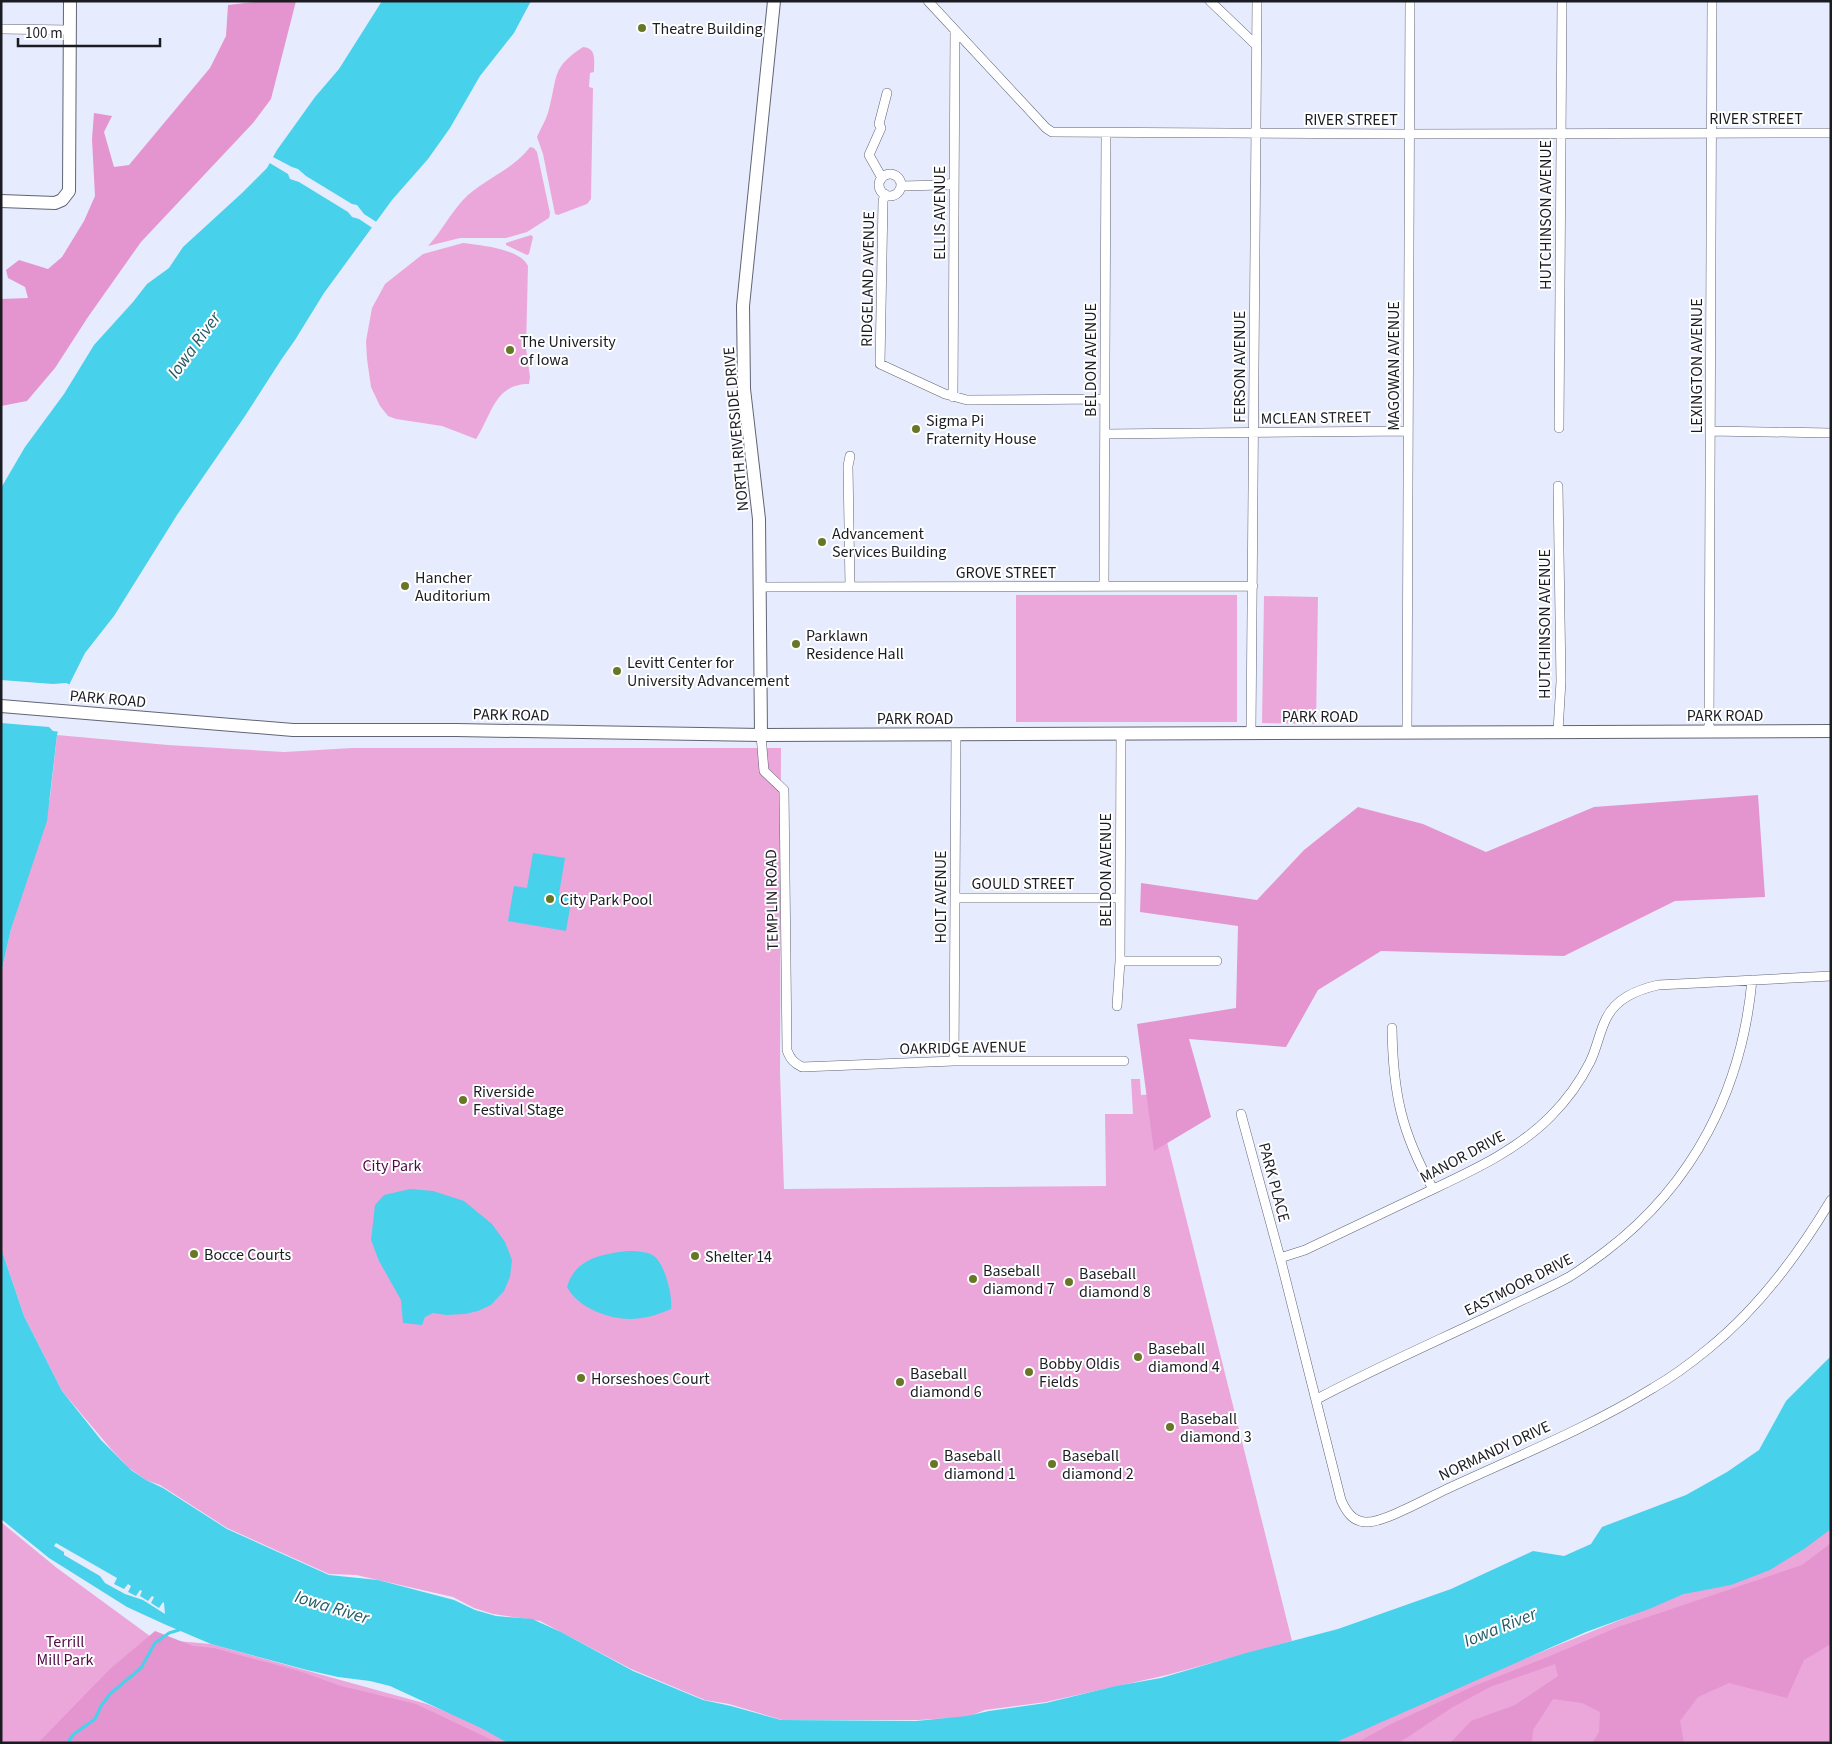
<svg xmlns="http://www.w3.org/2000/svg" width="1832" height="1744" font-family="'Source Sans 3',sans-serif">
	<rect width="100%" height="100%" fill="#e7ebfe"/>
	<path fill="#eca7da" d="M 583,47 C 597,48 594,61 594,72 L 590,73 L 589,87 L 593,88 L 591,199 L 587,204 L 558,215 L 555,214 L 543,154 L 537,137 C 541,128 547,118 549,109 C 558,76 551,68 583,47 Z
		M 530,147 L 534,148 L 537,152 L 550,213 L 549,218 L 527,232 L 506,238 L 460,238 L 428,246 C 441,232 450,214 463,200 C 483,179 512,171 530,147 Z
		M 531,235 L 533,237 L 529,254 L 527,255 L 506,245 L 506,243 Z
		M 463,243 C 480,245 521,249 528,266 L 526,348 L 530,377 L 529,384 C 494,384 492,415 476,439 L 442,426 L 396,419 L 388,416 L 380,406 L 371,387 L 367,359 L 366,341 L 372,308 L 385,284 L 423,254 Z
		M 1016,595 L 1237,595 L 1237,722 L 1016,722 Z
		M 1264,596 L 1318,597 L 1316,724 L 1262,723 Z
		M 57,735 L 168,745 L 284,752 L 352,748 L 781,748 L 780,1073 L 784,1189 L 1106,1186 L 1105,1114 L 1133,1114 L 1131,1079 L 1140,1079 L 1141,1095 L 1155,1094 L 1292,1641 L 1167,1675 L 1046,1702 L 985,1710 L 967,1717 L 918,1720 L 782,1720 L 729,1704 L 705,1700 L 631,1669 L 540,1621 L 493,1614 L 474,1608 L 453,1597 L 356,1575 L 329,1574 L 227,1528 L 160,1485 L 146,1480 L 129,1468 L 111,1449 L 62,1391 L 24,1316 L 1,1248 L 1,974 L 11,929 L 50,798 Z
		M 1,1522 L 57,1568 L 154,1639 L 211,1644 L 427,1704 L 524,1743 L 1,1743 Z
		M 1831,1529 L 1831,1743 L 1317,1743 L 1684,1594 Z"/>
	<path fill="#e494cf" d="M 263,1 L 296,1 L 271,99 L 253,123 L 141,242 L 88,317 L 55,368 L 27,401 L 1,406 L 1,299 L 28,298 L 25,287 L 8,278 L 6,270 L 19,260 L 48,269 L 62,257 L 84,221 L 95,196 L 92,139 L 94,113 L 112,116 L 104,132 L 114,167 L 129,165 L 210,68 L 226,36 L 228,5 Z
		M 1758,795 L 1765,897 L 1675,901 L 1564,956 L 1381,951 L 1318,990 L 1286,1047 L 1189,1039 L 1211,1117 L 1154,1151 L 1137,1024 L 1236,1008 L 1238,926 L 1140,912 L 1141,883 L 1257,900 L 1304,850 L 1358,807 L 1423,824 L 1486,852 L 1594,807 Z
		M 1831,1543 L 1831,1644 L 1804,1660 L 1787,1698 L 1729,1683 L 1698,1697 L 1680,1721 L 1684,1743 L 1592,1743 L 1599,1732 L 1600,1712 L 1582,1703 L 1553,1699 L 1533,1730 L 1532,1743 L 1450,1743 L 1471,1721 L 1515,1705 L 1558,1676 L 1555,1664 L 1490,1687 L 1453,1707 L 1399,1743 L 1356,1743 L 1391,1724 L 1474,1686 L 1550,1656 L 1618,1627 L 1802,1565 Z
		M 155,1631 L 193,1646 L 214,1648 L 250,1658 L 296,1670 L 341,1686 L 416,1704 L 498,1743 L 38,1743 L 110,1669 Z"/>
	<path fill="#47d1eb" d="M 382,1 L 531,1 L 514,33 L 480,76 L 450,128 L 428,159 L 392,200 L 324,293 L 295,340 L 281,360 L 245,416 L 177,515 L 114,616 L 85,653 L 70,683 L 57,735 L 47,821 L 11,929 L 1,974 L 1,488 L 25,447 L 64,394 L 94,345 L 133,302 L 147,284 L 169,268 L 183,247 L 242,193 L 267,168 L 277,150 L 315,97 L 339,69 Z
		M 533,853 L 565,858 L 559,894 L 572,896 L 566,931 L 508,921 L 514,886 L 527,888 Z
		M 410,1189 L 433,1191 L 464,1201 L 492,1224 L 505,1242 L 512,1260 L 510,1277 L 504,1291 L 491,1305 L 478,1311 L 465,1314 L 446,1315 L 433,1313 L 425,1317 L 422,1325 L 403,1323 L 401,1300 L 379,1261 L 371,1240 L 375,1205 L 384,1195 Z
		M 1,1238 L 1,1248 L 24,1316 L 62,1391 L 101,1440 L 131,1470 L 146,1480 L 163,1488 L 227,1529 L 329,1575 L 378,1580 L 454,1600 L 475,1610 L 496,1616 L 532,1619 L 561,1632 L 633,1671 L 703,1700 L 731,1706 L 781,1720 L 916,1721 L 967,1716 L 989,1711 L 1046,1703 L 1116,1686 L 1161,1678 L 1246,1653 L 1338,1629 L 1451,1589 L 1533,1551 L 1564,1556 L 1591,1544 L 1602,1527 L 1686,1495 L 1727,1472 L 1759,1450 L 1786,1401 L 1831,1356 L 1831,1529 L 1804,1549 L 1770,1570 L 1731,1585 L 1684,1594 L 1649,1609 L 1586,1632 L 1334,1743 L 508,1743 L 481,1728 L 390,1686 L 370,1681 L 338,1677 L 307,1670 L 211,1644 L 164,1624 L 127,1607 L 49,1558 L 1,1519 Z
		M 627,1251 C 636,1251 646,1251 654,1256 C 665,1264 673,1297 671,1309 C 642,1322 618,1323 589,1308 C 580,1303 572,1296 567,1287 C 575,1259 601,1254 627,1251 Z"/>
	<path fill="#e7ebfe" d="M 271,156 L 292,167 L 298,169 L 306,176 L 352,204 L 357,205 L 364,214 L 378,223 L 374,229 L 359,219 L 352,217 L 348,212 L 299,182 L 290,179 L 288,174 L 268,162 Z
		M 1,680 L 53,684 L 66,683 L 71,685 L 72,686 L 61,732 L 53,731 L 49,727 L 1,723 Z
		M 56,1543 L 117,1578 L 114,1584 L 124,1589 L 128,1584 L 131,1586 L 128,1592 L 136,1596 L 140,1590 L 142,1591 L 140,1596 L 148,1601 L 152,1596 L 154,1597 L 151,1603 L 159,1608 L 163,1602 L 164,1603 L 165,1614 L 143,1600 L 125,1594 L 105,1583 L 100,1576 L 64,1555 L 64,1552 L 54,1546 Z"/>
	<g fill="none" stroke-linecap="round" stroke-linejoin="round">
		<path stroke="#47d1eb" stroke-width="3" d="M 67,1743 L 74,1734 L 95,1719 L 101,1706 L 110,1694 L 141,1668 L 155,1643 L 169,1633 L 179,1630"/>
		<defs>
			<path id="street" d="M 928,1 L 1046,128 L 1052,132 L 1401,134 L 1831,133
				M 1210,1 L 1257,46
				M 1,29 L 70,30
				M879 185a11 11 0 1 1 22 0a11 11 0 1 1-22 0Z
				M 882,178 L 869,155 L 881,128 L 879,124 L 887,93
				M 901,186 L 942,185 L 954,183
				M 885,194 L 883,201 L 880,364 L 945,394 L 967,400 L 1105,399
				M 953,397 L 955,30
				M 1559,428 L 1562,1
				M 1710,431 L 1831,433
				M 1105,434 L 1408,431
				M 1104,586 L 1106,133
				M 760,587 L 1253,586
				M 850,587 L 848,466 L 850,456
				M 1558,731 L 1561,681 L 1558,486
				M 1709,731 L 1712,1
				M 1251,732 L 1257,1
				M 1407,732 L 1410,1
				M 761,735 L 764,771 L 784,790 L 787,1050 C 790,1059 794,1063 802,1067 L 954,1061 L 1124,1061
				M 956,898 L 1120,898
				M 1120,961 L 1217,961
				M 1117,1006 L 1120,961 L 1121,734
				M 1392,1028 C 1393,1093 1401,1132 1433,1189
				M 954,1061 L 956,734
				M 1241,1114 L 1282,1265 L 1341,1500 C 1346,1511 1352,1521 1365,1522 C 1382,1524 1431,1496 1449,1488 C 1516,1457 1590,1427 1653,1388 C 1672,1377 1691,1363 1708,1349 C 1759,1308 1798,1255 1831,1200
				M 1280,1258 L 1305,1250 C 1345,1231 1385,1212 1425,1193 C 1469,1172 1515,1152 1550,1117 C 1566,1101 1580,1082 1590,1062 C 1597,1048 1599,1033 1606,1019 C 1616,998 1637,990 1658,985 L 1831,976
				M 1317,1399 C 1379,1366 1444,1338 1508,1307 C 1528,1297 1549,1288 1569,1277 C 1582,1269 1594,1260 1606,1251 C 1694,1184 1742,1089 1752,980"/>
			<path id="secondary" d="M 1,201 L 55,203 L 62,200 L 69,191 L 70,1
				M 1,706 L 293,730 L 456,730 L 761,735 L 1831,731
				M 761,735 L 759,519 L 744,389 L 743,306 L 774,1"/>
		</defs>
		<use href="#street" stroke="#616474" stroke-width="10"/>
		<use href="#secondary" stroke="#616474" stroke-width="14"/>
		<use href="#street" stroke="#fff" stroke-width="9"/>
		<use href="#secondary" stroke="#fff" stroke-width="12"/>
	</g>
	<g fill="#677726" stroke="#fff" stroke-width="2">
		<circle cx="642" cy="28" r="5"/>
		<circle cx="510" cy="350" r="5"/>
		<circle cx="916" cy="429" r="5"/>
		<circle cx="822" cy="542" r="5"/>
		<circle cx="405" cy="586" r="5"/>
		<circle cx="796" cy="644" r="5"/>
		<circle cx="617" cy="671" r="5"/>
		<circle cx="550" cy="899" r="5"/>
		<circle cx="463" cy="1100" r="5"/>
		<circle cx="194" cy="1254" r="5"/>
		<circle cx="695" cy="1256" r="5"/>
		<circle cx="973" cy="1279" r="5"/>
		<circle cx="1069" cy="1282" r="5"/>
		<circle cx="1138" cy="1357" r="5"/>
		<circle cx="1029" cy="1372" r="5"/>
		<circle cx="581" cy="1378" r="5"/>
		<circle cx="900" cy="1382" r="5"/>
		<circle cx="1170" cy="1427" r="5"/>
		<circle cx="934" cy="1464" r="5"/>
		<circle cx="1052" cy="1464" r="5"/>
	</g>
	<g text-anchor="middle" stroke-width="4" stroke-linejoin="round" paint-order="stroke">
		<g font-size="16" fill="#1a1c22" stroke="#fff" text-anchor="start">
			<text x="652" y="34">Theatre Building</text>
			<text x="520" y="347">The University<tspan x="520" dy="18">of Iowa</tspan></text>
			<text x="926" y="426">Sigma Pi<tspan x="926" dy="18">Fraternity House</tspan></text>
			<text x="832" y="539">Advancement<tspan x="832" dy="18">Services Building</tspan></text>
			<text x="415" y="583">Hancher<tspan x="415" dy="18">Auditorium</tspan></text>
			<text x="806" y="641">Parklawn<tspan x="806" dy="18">Residence Hall</tspan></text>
			<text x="627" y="668">Levitt Center for<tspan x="627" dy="18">University Advancement</tspan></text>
			<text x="560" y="905">City Park Pool</text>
			<text x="473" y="1097">Riverside<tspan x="473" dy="18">Festival Stage</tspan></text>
			<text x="204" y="1260">Bocce Courts</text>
			<text x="705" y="1262">Shelter 14</text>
			<text x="983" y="1276">Baseball<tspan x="983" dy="18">diamond 7</tspan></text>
			<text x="1079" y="1279">Baseball<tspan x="1079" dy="18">diamond 8</tspan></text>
			<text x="1148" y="1354">Baseball<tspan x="1148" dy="18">diamond 4</tspan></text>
			<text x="1039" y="1369">Bobby Oldis<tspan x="1039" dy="18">Fields</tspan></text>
			<text x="910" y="1379">Baseball<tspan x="910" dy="18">diamond 6</tspan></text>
			<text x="591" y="1384">Horseshoes Court</text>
			<text x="1180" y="1424">Baseball<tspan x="1180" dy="18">diamond 3</tspan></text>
			<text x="944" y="1461">Baseball<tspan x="944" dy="18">diamond 1</tspan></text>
			<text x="1062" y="1461">Baseball<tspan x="1062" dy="18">diamond 2</tspan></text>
		</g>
		<g font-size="16" fill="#1a1c22" stroke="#fff">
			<text x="1756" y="124">RIVER STREET</text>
			<text x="1351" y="125">RIVER STREET</text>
			<text transform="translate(939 213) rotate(-90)" y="6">ELLIS AVENUE</text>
			<text transform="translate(1545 215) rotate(-90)" y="6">HUTCHINSON AVENUE</text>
			<text transform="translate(867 279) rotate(-89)" y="6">RIDGELAND AVENUE</text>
			<text transform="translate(1090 360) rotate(-90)" y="6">BELDON AVENUE</text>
			<text transform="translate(1393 366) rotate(-90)" y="6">MAGOWAN AVENUE</text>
			<text transform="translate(1696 366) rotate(-90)" y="6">LEXINGTON AVENUE</text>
			<text transform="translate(1239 367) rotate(-90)" y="6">FERSON AVENUE</text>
			<text transform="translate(1316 417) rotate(-1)" y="6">MCLEAN STREET</text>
			<text transform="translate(735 429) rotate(-95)" y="6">NORTH RIVERSIDE DRIVE</text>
			<text x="1006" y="578">GROVE STREET</text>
			<text transform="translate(1544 624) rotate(-90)" y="6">HUTCHINSON AVENUE</text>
			<text transform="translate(108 698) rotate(5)" y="6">PARK ROAD</text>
			<text transform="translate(511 714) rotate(1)" y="6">PARK ROAD</text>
			<text x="1725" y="721">PARK ROAD</text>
			<text x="1320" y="722">PARK ROAD</text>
			<text x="915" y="724">PARK ROAD</text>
			<text transform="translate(1105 870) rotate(-90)" y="6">BELDON AVENUE</text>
			<text x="1023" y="889">GOULD STREET</text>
			<text transform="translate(940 897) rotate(-90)" y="6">HOLT AVENUE</text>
			<text transform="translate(771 900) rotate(-91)" y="6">TEMPLIN ROAD</text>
			<text transform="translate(963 1047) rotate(-1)" y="6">OAKRIDGE AVENUE</text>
			<text transform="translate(1462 1156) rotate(-28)" y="6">MANOR DRIVE</text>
			<text transform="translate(1275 1182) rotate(75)" y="6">PARK PLACE</text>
			<text transform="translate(1518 1284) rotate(-27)" y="6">EASTMOOR DRIVE</text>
			<text transform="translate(1494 1450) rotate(-25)" y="6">NORMANDY DRIVE</text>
		</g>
		<g font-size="16" fill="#510a45" stroke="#fff">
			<text x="392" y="1171">City Park</text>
			<text x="65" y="1647">Terrill<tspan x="65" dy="18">Mill Park</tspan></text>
		</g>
		<g font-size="18" font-style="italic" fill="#225a65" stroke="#fff">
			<text transform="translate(194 345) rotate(-54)" y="6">Iowa River</text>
			<text transform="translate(332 1607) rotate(17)" y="6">Iowa River</text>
			<text transform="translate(1500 1627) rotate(-22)" y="6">Iowa River</text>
		</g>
	</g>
	<rect width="1832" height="1744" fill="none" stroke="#1a1c22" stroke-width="5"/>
	<path d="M18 38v8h142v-8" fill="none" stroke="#1a1c22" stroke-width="2.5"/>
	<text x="25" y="38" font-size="15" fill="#1a1c22" stroke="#ffffff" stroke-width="4" paint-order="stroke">100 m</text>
</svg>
